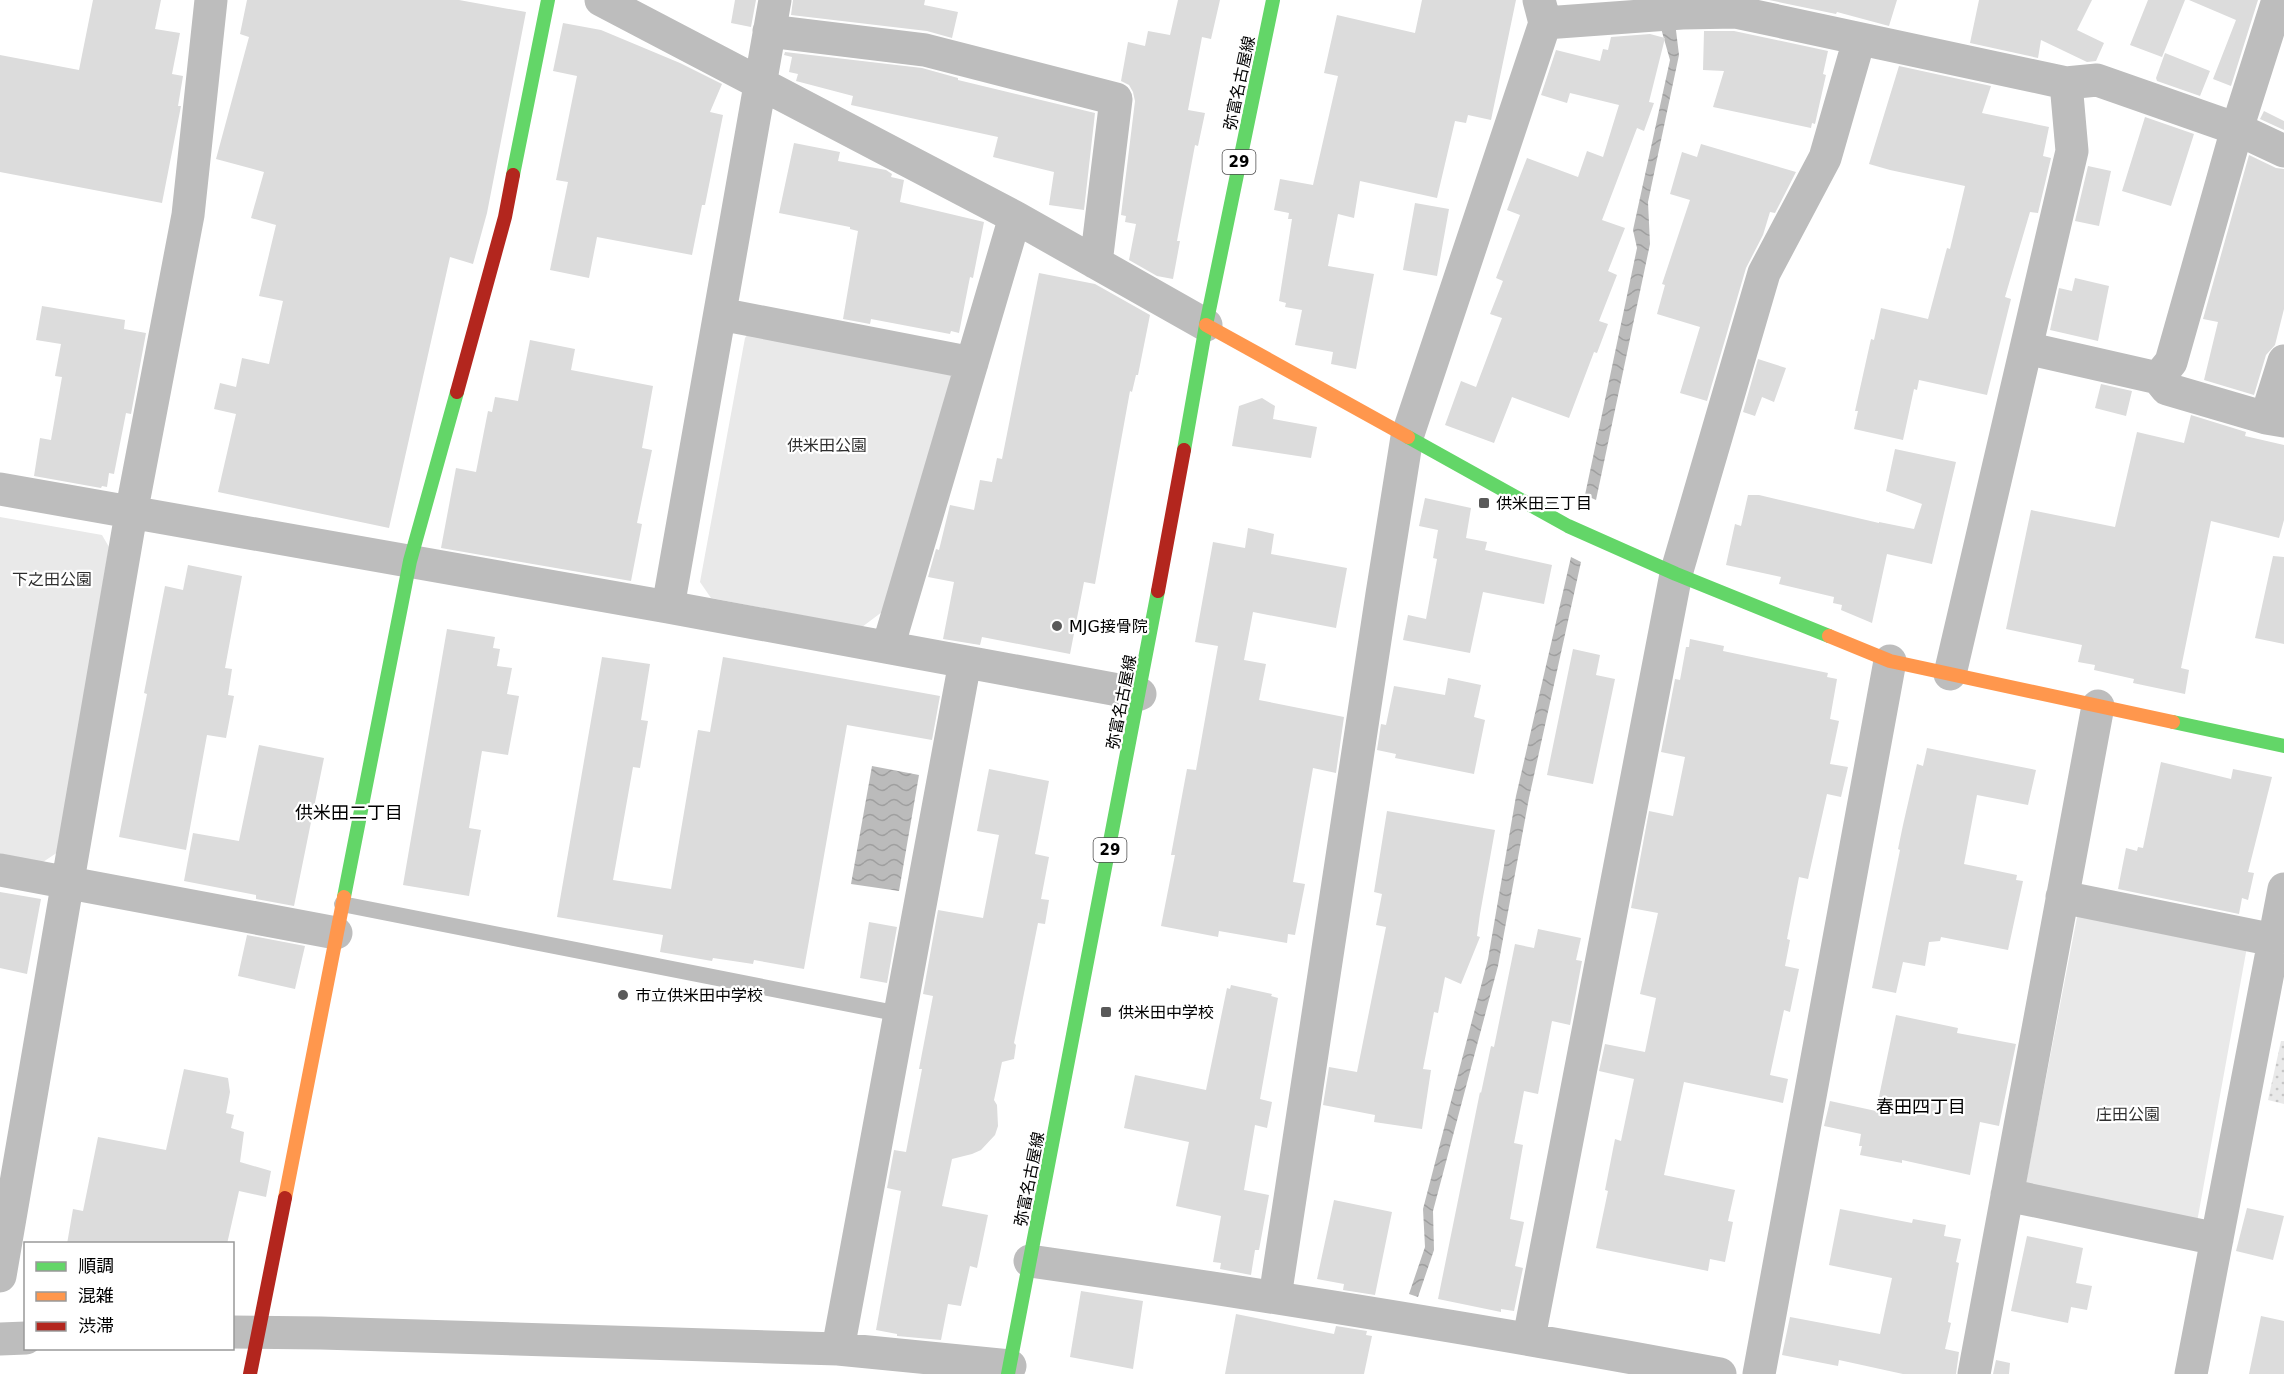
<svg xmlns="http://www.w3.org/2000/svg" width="2284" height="1374" font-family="'DejaVu Sans','Noto Sans JP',sans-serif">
	<defs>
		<pattern id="grass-dots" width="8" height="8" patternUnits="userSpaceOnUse" patternTransform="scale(1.5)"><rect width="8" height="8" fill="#e9e9e9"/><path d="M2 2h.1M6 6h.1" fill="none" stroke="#c6c6c6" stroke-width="1.8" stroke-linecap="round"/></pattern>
		<pattern id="water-waves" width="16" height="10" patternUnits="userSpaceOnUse" patternTransform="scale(1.5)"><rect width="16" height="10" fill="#bbb"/><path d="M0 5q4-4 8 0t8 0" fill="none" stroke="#9f9f9f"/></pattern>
	</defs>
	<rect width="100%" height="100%" fill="#fff"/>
	<path fill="url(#grass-dots)" d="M 2281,1041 L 2284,1041 L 2284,1104 L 2268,1100 Z"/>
	<path fill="#e9e9e9" d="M 752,329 L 952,374 L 882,612 L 862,627 L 711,598 L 700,582 L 745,338 Z
		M 0,517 L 102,535 L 109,547 L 58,852 L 43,862 L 0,854 Z
		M 2083,912 L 2247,947 L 2197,1222 L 2033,1192 L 2026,1182 L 2077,917 Z"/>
	<path fill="url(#water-waves)" d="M 1653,0 L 1675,22 L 1679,55 L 1648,202 L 1650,244 L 1596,500 L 1585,495 L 1637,248 L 1633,230 L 1670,60 Z
		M 1571,557 L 1581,562 L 1529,798 L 1498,966 L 1433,1211 L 1434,1250 L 1418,1297 L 1409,1294 L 1425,1247 L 1423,1209 L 1488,959 L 1516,796 Z
		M 872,766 L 919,775 L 899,891 L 851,884 Z"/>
	<path fill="#dcdcdc" d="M 93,0 L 161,0 L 155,29 L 180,33 L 172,74 L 183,76 L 178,106 L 181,106 L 162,203 L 0,172 L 0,55 L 79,70 Z
		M 247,0 L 459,0 L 526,12 L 487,213 L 473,264 L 450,257 L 389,528 L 218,492 L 236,414 L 214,409 L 220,383 L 236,387 L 242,358 L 269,364 L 283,301 L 259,296 L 276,225 L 251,218 L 264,172 L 216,159 L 249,37 L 240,34 Z
		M 735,0 L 756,0 L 751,27 L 731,23 Z
		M 793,0 L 925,0 L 924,5 L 958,12 L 952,38 L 927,31 L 791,15 Z
		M 1178,0 L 1220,0 L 1211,39 L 1202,37 L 1188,110 L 1205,113 L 1198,146 L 1195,145 L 1177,241 L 1180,241 L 1173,279 L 1157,276 L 1129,260 L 1136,224 L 1125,222 L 1126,216 L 1121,215 L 1135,101 L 1133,92 L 1129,85 L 1121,81 L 1128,42 L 1145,46 L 1148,31 L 1170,35 Z
		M 1422,0 L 1516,0 L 1491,120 L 1468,115 L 1466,123 L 1455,121 L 1437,198 L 1360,181 L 1354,218 L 1338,214 L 1328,266 L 1374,274 L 1356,369 L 1331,364 L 1333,352 L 1295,345 L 1302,310 L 1285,307 L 1286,303 L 1279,301 L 1292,219 L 1288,219 L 1289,213 L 1274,210 L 1280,179 L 1313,185 L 1338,76 L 1324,73 L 1337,15 L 1415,33 Z
		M 1769,0 L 1897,0 L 1889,26 L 1837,12 L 1836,14 Z
		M 1979,0 L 2092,0 L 2077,30 L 2104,43 L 2096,61 L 2087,62 L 2041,40 L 2038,58 L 1970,43 Z
		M 2148,0 L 2185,0 L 2162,57 L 2130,45 Z
		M 2189,0 L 2258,0 L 2231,86 L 2213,79 L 2236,20 Z
		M 563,23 L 601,30 L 680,63 L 722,84 L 710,112 L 723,115 L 705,205 L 702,205 L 692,255 L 597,237 L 589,278 L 550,270 L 568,182 L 556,180 L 577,76 L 553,71 Z
		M 1704,31 L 1734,31 L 1828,51 L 1823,74 L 1826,75 L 1815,124 L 1812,123 L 1811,128 L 1713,107 L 1724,71 L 1703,70 Z
		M 1650,34 L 1665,38 L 1649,102 L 1654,103 L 1644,131 L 1637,128 L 1602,220 L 1625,228 L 1608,271 L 1617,275 L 1599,321 L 1608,324 L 1597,353 L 1594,352 L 1569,418 L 1512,397 L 1494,443 L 1445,425 L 1461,381 L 1476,387 L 1502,318 L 1490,314 L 1503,281 L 1496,278 L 1520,215 L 1507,210 L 1527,158 L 1578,177 L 1587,151 L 1603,157 L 1619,105 L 1570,93 L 1567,103 L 1541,95 L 1556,50 L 1600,61 L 1603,49 L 1608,50 L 1611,37 Z
		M 785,52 L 922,68 L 958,78 L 958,80 L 1095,113 L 1084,210 L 1049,205 L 1054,172 L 993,157 L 998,137 L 851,105 L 853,96 L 796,81 L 798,74 L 789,72 L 792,57 L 784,55 Z
		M 2165,53 L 2210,71 L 2200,96 L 2157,81 L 2156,78 Z
		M 1899,66 L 1991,86 L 1982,113 L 2049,127 L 2043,156 L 2051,158 L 2038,213 L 2030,212 L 2005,297 L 2011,299 L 1987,395 L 1919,380 L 1917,390 L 1914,389 L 1903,440 L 1854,429 L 1858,411 L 1855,411 L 1871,339 L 1874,340 L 1881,308 L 1928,319 L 1947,248 L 1950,249 L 1965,186 L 1890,170 L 1869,164 Z
		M 2264,111 L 2284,121 L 2284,130 L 2260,119 Z
		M 2145,117 L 2194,134 L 2171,206 L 2122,191 Z
		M 794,143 L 840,152 L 838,161 L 886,170 L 892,174 L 891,177 L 904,180 L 900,202 L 984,222 L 973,278 L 970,277 L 959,333 L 951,331 L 950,334 L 871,319 L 870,324 L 843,319 L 858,231 L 850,229 L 850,227 L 779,213 Z
		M 1701,144 L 1796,172 L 1775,213 L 1770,212 L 1763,235 L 1746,268 L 1707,401 L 1680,393 L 1700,327 L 1657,314 L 1665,285 L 1662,284 L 1690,200 L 1670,194 L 1682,152 L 1697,157 Z
		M 2249,155 L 2276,168 L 2284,169 L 2284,309 L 2275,345 L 2266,355 L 2254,395 L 2204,380 L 2218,322 L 2203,319 Z
		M 2088,166 L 2111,171 L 2099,226 L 2075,221 Z
		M 1415,203 L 1449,209 L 1437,276 L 1403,270 Z
		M 1039,273 L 1095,284 L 1150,315 L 1138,375 L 1136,375 L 1132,392 L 1130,391 L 1095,584 L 1084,582 L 1070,654 L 982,637 L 980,645 L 943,639 L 954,582 L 928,577 L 936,549 L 939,550 L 950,505 L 974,510 L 980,480 L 992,482 L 997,458 L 1002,459 Z
		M 2075,278 L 2109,286 L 2098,341 L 2050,330 L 2059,288 L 2072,291 Z
		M 42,306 L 125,320 L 124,329 L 146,333 L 131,414 L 126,413 L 114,474 L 109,473 L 107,487 L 102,486 L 101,488 L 34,476 L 40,438 L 51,440 L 62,377 L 55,376 L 61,344 L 36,340 Z
		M 530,340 L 575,349 L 571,370 L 653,386 L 642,448 L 652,450 L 637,523 L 642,524 L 631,581 L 441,548 L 456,468 L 476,472 L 488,411 L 492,412 L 495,397 L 518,401 Z
		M 1758,359 L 1786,368 L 1774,402 L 1762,397 L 1755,416 L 1743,412 Z
		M 2101,384 L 2132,391 L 2126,416 L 2095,408 Z
		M 1262,398 L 1275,406 L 1273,419 L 1317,427 L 1311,458 L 1232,446 L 1239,406 Z
		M 2191,415 L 2246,432 L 2245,436 L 2284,445 L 2284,520 L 2279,538 L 2211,521 L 2181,668 L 2189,670 L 2185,694 L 2133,683 L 2134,679 L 2094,670 L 2095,665 L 2078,662 L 2082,645 L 2006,629 L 2031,510 L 2115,527 L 2137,432 L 2184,443 Z
		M 1895,449 L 1956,462 L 1932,564 L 1887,554 L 1872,623 L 1841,610 L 1842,605 L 1833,603 L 1834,597 L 1779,584 L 1781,577 L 1726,565 L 1735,524 L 1741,526 L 1748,495 L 1759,495 L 1879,523 L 1879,522 L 1914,529 L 1922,504 L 1886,491 Z
		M 1425,498 L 1471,508 L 1466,538 L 1487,542 L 1485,550 L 1552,565 L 1544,604 L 1483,592 L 1470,653 L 1403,640 L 1408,615 L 1426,619 L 1437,559 L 1433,558 L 1438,530 L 1419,526 Z
		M 1248,528 L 1274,534 L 1271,554 L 1347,568 L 1336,628 L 1253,612 L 1244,660 L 1266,664 L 1259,700 L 1344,717 L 1336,773 L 1313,768 L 1293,882 L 1305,884 L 1295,935 L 1288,934 L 1287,943 L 1219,931 L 1218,937 L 1161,926 L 1175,855 L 1171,855 L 1187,769 L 1196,770 L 1218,646 L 1195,642 L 1213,542 L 1245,548 Z
		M 2273,556 L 2284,557 L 2284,644 L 2255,638 Z
		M 188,565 L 242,576 L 225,668 L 232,669 L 228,695 L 234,696 L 226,738 L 207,735 L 186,850 L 119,837 L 147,694 L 144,693 L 165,586 L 183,590 Z
		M 447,629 L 495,637 L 493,648 L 500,649 L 497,666 L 512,668 L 507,694 L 519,696 L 508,755 L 482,751 L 469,828 L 481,830 L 469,896 L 403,885 Z
		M 1690,639 L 1724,646 L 1723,651 L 1828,673 L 1827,677 L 1837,679 L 1830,719 L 1839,721 L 1830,764 L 1848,767 L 1841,797 L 1827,794 L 1808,879 L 1799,877 L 1787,939 L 1790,940 L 1785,966 L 1799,969 L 1790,1012 L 1784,1010 L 1770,1075 L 1788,1079 L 1783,1103 L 1684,1082 L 1664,1175 L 1735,1190 L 1728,1221 L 1733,1222 L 1725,1262 L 1710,1259 L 1708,1271 L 1596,1248 L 1608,1191 L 1605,1190 L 1615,1139 L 1621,1141 L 1634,1079 L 1599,1071 L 1605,1044 L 1645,1052 L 1656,998 L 1640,994 L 1658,913 L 1631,908 L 1649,811 L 1673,816 L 1685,757 L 1661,752 L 1675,679 L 1680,680 L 1686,647 L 1689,647 Z
		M 1573,649 L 1600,655 L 1596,675 L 1615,679 L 1593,784 L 1547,775 Z
		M 602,657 L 650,664 L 641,720 L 648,721 L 640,768 L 633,767 L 613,880 L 671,889 L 698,730 L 710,732 L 723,657 L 940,696 L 932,740 L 847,725 L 804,969 L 754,960 L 753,964 L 713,958 L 712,961 L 660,952 L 663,935 L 557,917 Z
		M 1448,678 L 1481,685 L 1474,717 L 1485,720 L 1474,774 L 1395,758 L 1396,754 L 1377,750 L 1381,724 L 1386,725 L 1394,686 L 1445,695 Z
		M 259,745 L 324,758 L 294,906 L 256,899 L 256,895 L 184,881 L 193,833 L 239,841 Z
		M 1927,748 L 2036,770 L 2028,805 L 1977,795 L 1964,864 L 2017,875 L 2016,880 L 2023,881 L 2008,950 L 1941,937 L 1940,941 L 1929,942 L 1925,966 L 1903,962 L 1896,993 L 1872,988 L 1900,850 L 1898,849 L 1903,825 L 1917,764 L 1923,766 Z
		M 2161,762 L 2231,779 L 2233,769 L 2272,777 L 2248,872 L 2254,873 L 2248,900 L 2242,898 L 2239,914 L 2118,889 L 2126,848 L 2137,851 L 2138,847 L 2143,848 Z
		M 989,769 L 1049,781 L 1035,854 L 1049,857 L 1041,899 L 1049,900 L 1045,924 L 1038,923 L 1014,1043 L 1016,1045 L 1014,1059 L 1002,1062 L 994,1100 L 997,1105 L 998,1126 L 995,1135 L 981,1150 L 972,1154 L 952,1159 L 942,1206 L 988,1215 L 977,1268 L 970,1266 L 961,1306 L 948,1304 L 941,1340 L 897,1336 L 897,1334 L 876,1330 L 901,1191 L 887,1188 L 894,1150 L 906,1152 L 922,1069 L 919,1069 L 933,996 L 923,994 L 938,910 L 983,918 L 999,835 L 977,831 Z
		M 1387,811 L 1495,830 L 1480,914 L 1477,936 L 1480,937 L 1461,984 L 1445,977 L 1438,1013 L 1434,1012 L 1423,1069 L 1431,1070 L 1422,1129 L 1374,1122 L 1375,1115 L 1323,1105 L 1329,1067 L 1357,1072 L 1386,927 L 1376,925 L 1382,894 L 1374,892 Z
		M 0,892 L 41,899 L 27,974 L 0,968 Z
		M 869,922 L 897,927 L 887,983 L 860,978 Z
		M 1538,929 L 1581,938 L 1576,960 L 1582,961 L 1570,1025 L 1552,1021 L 1538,1094 L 1524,1091 L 1514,1143 L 1523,1145 L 1510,1219 L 1524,1222 L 1515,1266 L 1523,1268 L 1514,1311 L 1501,1309 L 1501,1312 L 1438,1299 L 1480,1092 L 1481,1093 L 1491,1046 L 1494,1047 L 1515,944 L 1534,948 Z
		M 247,935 L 305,946 L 295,989 L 238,976 Z
		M 1231,985 L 1272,994 L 1271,996 L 1278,998 L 1260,1099 L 1272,1102 L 1267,1128 L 1255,1125 L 1244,1190 L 1269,1195 L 1259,1250 L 1255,1250 L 1251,1275 L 1220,1269 L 1221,1263 L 1213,1262 L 1221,1216 L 1176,1206 L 1189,1142 L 1124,1128 L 1135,1075 L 1206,1090 L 1227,988 L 1230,989 Z
		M 1896,1015 L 1958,1028 L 1957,1033 L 2016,1044 L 1999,1126 L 1980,1122 L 1970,1175 L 1902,1160 L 1902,1163 L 1860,1155 L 1862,1146 L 1859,1146 L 1861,1134 L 1824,1126 L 1830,1101 L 1876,1111 Z
		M 184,1069 L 228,1078 L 230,1092 L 226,1113 L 234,1115 L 231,1128 L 244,1132 L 240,1162 L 271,1171 L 266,1197 L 239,1191 L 227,1244 L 67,1244 L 73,1209 L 83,1211 L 98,1137 L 166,1150 Z
		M 1334,1200 L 1392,1212 L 1375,1295 L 1343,1290 L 1344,1284 L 1317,1279 Z
		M 2247,1208 L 2284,1216 L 2273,1260 L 2236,1251 Z
		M 1840,1209 L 1912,1223 L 1913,1219 L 1946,1225 L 1944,1236 L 1961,1239 L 1956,1262 L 1959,1263 L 1948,1322 L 1951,1323 L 1945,1349 L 1959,1352 L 1956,1374 L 1903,1374 L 1839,1360 L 1838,1366 L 1782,1355 L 1790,1317 L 1880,1334 L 1892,1278 L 1829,1265 Z
		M 2027,1236 L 2083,1248 L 2076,1283 L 2092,1286 L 2087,1310 L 2071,1307 L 2068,1323 L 2011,1311 Z
		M 1081,1291 L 1143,1301 L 1133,1369 L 1070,1357 Z
		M 1236,1314 L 1334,1334 L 1336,1326 L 1367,1331 L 1366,1335 L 1372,1336 L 1364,1374 L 1225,1374 Z
		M 2261,1316 L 2284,1321 L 2284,1374 L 2249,1374 Z
		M 1996,1360 L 2010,1363 L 2009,1374 L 1993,1374 Z"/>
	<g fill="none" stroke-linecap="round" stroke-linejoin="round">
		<path stroke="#bdbdbd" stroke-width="16" d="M 342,904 L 900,1014"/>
		<path stroke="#bdbdbd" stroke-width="33" d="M 601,0 L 1015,217 L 1206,325
			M 1545,23 L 1682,13 L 1736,12 L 2066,83 L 2097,80 L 2237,129 L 2278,0
			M 769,31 L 925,50 L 1116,99 L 1096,263
			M 720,314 L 972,363
			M 2026,348 L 2158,378 L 2167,389 L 2266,418 L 2284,421
			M 2158,378 L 2171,362 L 2237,129 L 2284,151
			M 2266,418 L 2284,361
			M 0,489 L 668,607 L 1140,694
			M 668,607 L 775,0
			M 888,647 L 1015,217
			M 1950,674 L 2072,151 L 2066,83
			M 0,870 L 336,933
			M 2062,897 L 2274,940
			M 2007,1195 L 2217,1239
			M 1030,1261 C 1261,1294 1490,1331 1720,1374
			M 0,1276 L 131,514 L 188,215 L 211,0
			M 1275,1297 L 1382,594 L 1407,437 L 1545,23 L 1539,0
			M 232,1332 L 321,1333 L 838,1349 L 1010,1366
			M 1529,1338 L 1676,574 L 1764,273 L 1825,158 L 1859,40
			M 0,1339 L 26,1338
			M 838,1349 L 965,662
			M 1759,1374 L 1890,661
			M 1974,1374 L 2098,706
			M 2191,1374 L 2284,889"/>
		<path stroke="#63d668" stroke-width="14" d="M 513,175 L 548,0
			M 1408,437 L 1568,526 L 1676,574 L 1829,636
			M 1184,450 L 1206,325 L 1273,0
			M 2173,722 L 2284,746
			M 344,897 L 410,561 L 457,392
			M 1008,1374 L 1158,591"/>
		<path stroke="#ff974d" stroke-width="14" d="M 1206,325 L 1408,437
			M 1829,636 L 1890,661 L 2173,722
			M 285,1198 L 344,897"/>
		<path stroke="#b3261e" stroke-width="14" d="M 457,392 L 505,217 L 513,175
			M 1158,591 L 1184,450
			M 250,1374 L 285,1198"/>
	</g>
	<g fill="#595959" stroke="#fff" stroke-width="2">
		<rect x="1478" y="497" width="12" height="12" rx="3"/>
		<circle cx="1057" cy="626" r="6"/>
		<circle cx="623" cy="995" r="6"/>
		<rect x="1100" y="1006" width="12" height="12" rx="3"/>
	</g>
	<g text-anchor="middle" stroke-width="4.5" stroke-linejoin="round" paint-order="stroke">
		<g fill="#fff" stroke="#4c4c4c" stroke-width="1.5">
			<rect x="1222.5" y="150" width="33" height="24" rx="4.5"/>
			<rect x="1093.5" y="838" width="33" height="24" rx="4.5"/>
		</g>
		<g font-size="15" font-weight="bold" fill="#000">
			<text x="1239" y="167">29</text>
			<text x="1110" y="855">29</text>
		</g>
		<g font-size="16" fill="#000" stroke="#fff">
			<text transform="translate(1239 83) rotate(-78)" y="6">弥富名古屋線</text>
			<text transform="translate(1121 702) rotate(-79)" y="6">弥富名古屋線</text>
			<text transform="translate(1029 1179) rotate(-79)" y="6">弥富名古屋線</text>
		</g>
		<g font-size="16" fill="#2e2e2e" stroke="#fff">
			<text x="827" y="451">供米田公園</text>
			<text x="52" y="585">下之田公園</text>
			<text x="2128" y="1120">庄田公園</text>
		</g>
		<g font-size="16" fill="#000" stroke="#fff" text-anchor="start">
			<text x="1496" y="509">供米田三丁目</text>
			<text x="1069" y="632">MJG接骨院</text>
			<text x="635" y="1001">市立供米田中学校</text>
			<text x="1118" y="1018">供米田中学校</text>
		</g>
		<g font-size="18" fill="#000" stroke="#fff">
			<text x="349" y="819">供米田二丁目</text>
			<text x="1921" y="1113">春田四丁目</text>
		</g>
	</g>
	<rect x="24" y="1242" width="210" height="108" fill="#ffffff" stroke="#999999" stroke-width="1.5"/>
	<rect x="36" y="1262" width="30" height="9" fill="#63d668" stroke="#999999" stroke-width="1.5"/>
	<text x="78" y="1272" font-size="18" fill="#000000">順調</text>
	<rect x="36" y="1292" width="30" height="9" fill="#ff974d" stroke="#999999" stroke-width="1.5"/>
	<text x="78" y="1302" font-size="18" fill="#000000">混雑</text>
	<rect x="36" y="1322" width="30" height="9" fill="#b3261e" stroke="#999999" stroke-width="1.5"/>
	<text x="78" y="1332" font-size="18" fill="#000000">渋滞</text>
</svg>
